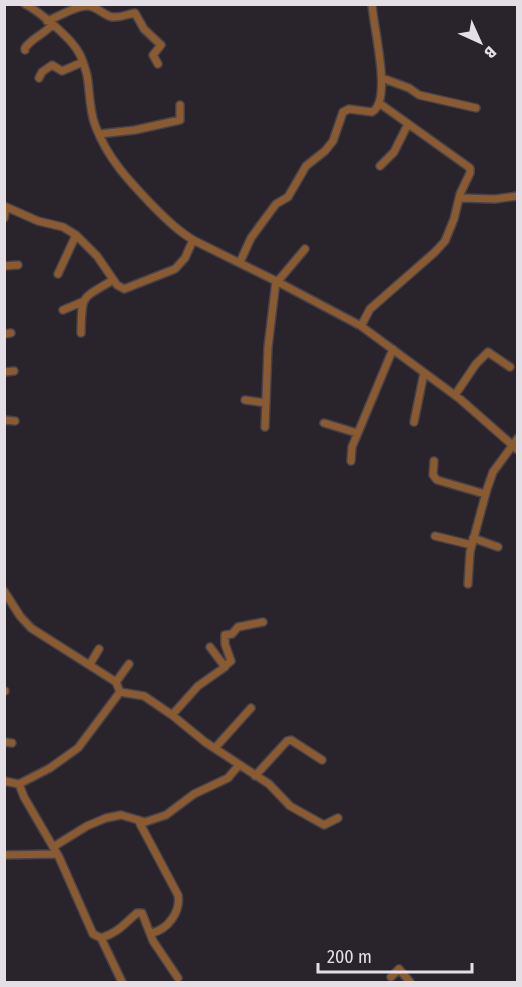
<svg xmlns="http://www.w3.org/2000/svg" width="522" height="987" font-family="'Fira Sans Condensed',sans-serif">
	<rect width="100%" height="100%" fill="#29242c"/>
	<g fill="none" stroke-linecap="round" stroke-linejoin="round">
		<defs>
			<path id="minor" d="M 25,4 C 40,12 71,38 79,53 C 83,60 85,68 87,75 C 90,91 89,109 95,125 C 107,158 129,181 153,206 C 166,219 179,232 195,241 L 276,281 L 361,326 L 460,399 L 518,450
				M 47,21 C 58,17 75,6 87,6 C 97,6 103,15 112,17 C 121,18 127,14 135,13 L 144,29 L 161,45 L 153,55 L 158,64
				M 25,50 L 25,48 C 32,38 44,34 52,25
				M 39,78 L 42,72 L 52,65 L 62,71 L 83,62
				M 382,78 L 409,88 L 419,95 L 476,108
				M 99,134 L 135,130 L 180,120 L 180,105
				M 380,166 L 394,152 L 408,124
				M 460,198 L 495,199 L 518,196
				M 4,206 L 38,221 L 63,227 L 76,235 L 97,256 L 117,285 L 124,289 L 175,269 L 185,258 L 193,240
				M 4,218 L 6,207
				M 240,262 L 251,238 L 259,227 L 276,204 L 288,197 L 306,166 L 325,151 L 333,141 L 343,112 L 349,109 L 372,112 C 393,100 373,27 372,4
				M 4,266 L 18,265
				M 58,274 L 76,235
				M 278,281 L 305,249
				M 63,310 L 82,302
				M 361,326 L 370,309 L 435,252 L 445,241 L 454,219 L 460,194 L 470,173 L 470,168 L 379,103
				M 81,333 C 82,294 80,300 113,280
				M 4,334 L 11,333
				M 4,372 L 14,371
				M 455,395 L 476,364 L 488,352 L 510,367
				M 245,400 L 266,403
				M 4,420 L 15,421
				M 414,422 L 424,373
				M 324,423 L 357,433
				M 265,427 L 268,347 L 276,281
				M 351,461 L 352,447 L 393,349
				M 434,461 L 433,475 L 437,480 L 485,494
				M 435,536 L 472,545
				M 473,538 L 498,547
				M 468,584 L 470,552 L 487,489 L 493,472 L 518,438
				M 4,591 L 20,616 L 31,628 L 116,682 L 120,692 L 144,696 L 172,715 L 205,742 L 269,784 L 290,806 L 324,825 L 338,818
				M 90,664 L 99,649
				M 226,665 L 231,661 L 225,644 L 225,635 L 232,634 L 238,627 L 263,622
				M 116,682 L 129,664
				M 4,691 L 5,691
				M 120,692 L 78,748 L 50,768 L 19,784 L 24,797 L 59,857 L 93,934 L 101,938 L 122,982
				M 172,715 L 198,686 L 225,667 L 210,647
				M 4,742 L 12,743
				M 215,748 L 251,708
				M 255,776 L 287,741 L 291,740 L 322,760
				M 4,781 L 19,784
				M 138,820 L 178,895 C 181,911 168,930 151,933
				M 53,847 L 87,826 L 106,818 L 121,815 L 145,822 L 166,815 L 194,794 L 228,778 L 239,765
				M 4,855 L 57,854
				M 101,938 C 119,932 123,925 137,913 L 142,913 L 153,941 L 178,978
				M 391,977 L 399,969 L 410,982"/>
		</defs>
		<use href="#minor" stroke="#47424a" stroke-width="10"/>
		<use href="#minor" stroke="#8a5a31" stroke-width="7"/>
	</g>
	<rect width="522" height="987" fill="none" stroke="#e3dfe5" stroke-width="12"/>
	<g transform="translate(480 42) rotate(135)" stroke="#29242c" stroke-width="4.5" paint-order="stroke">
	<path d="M0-4.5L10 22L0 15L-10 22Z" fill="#e3dfe5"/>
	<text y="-9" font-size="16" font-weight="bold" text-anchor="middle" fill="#e3dfe5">B</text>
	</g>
	<path d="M318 963v9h154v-9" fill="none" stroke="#e3dfe5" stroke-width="3"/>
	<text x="327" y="963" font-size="18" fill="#e3dfe5" stroke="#29242c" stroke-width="4.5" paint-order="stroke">200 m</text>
</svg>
